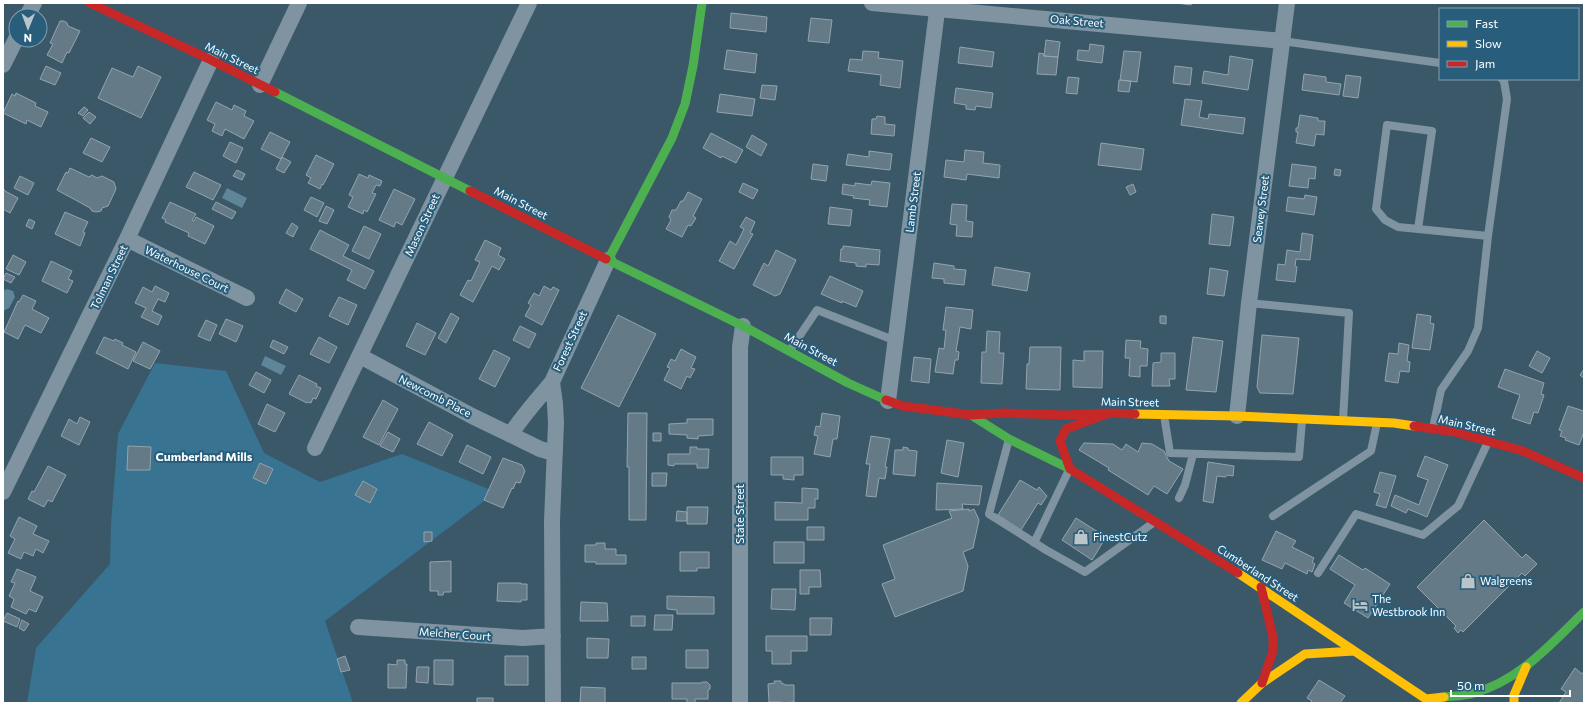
<svg xmlns="http://www.w3.org/2000/svg" width="1587" height="706" font-family="Commissioner,sans-serif">
	<rect width="100%" height="100%" fill="#3b5869"/>
	<path fill="#387391" d="M 155,363 L 226,371 L 264,453 L 320,482 L 402,454 L 496,492 L 325,621 L 353,703 L 27,703 L 36,648 L 110,564 L 111,524 L 118,434 Z"/>
	<path fill="#5f8599" d="M 227,188 L 247,198 L 242,208 L 222,198 Z
		M 7,289 L 13,291 L 15,297 L 9,308 L 3,311 L 3,291 Z
		M 265,356 L 286,366 L 281,375 L 261,365 Z"/>
	<path fill="#647a87" stroke="#93a4ae" d="M 1176,3 L 1192,3 L 1191,5 Z
		M 731,13 L 767,17 L 766,32 L 730,28 Z
		M 811,18 L 832,20 L 829,43 L 808,41 Z
		M 60,21 L 64,21 L 67,23 L 68,26 L 80,31 L 69,53 L 67,52 L 62,63 L 47,55 L 53,44 L 50,43 Z
		M 1046,40 L 1060,42 L 1058,57 L 1044,56 Z
		M 1090,44 L 1104,46 L 1102,63 L 1077,60 L 1078,50 L 1089,51 Z
		M 960,47 L 994,52 L 992,67 L 958,63 Z
		M 727,50 L 757,54 L 755,73 L 724,69 Z
		M 863,51 L 879,52 L 878,58 L 903,61 L 900,88 L 880,85 L 881,75 L 848,71 L 850,59 L 862,60 Z
		M 1124,51 L 1141,52 L 1137,82 L 1120,80 Z
		M 1039,53 L 1044,54 L 1044,56 L 1058,57 L 1056,75 L 1037,74 Z
		M 1230,56 L 1253,60 L 1248,90 L 1202,83 L 1204,71 L 1228,75 Z
		M 46,66 L 61,73 L 55,85 L 40,79 Z
		M 138,66 L 161,77 L 141,118 L 98,98 L 112,68 L 133,77 Z
		M 1175,66 L 1192,68 L 1190,85 L 1173,83 Z
		M 1304,74 L 1326,77 L 1326,82 L 1341,84 L 1339,95 L 1302,90 Z
		M 1346,75 L 1361,77 L 1358,98 L 1343,96 Z
		M 1068,77 L 1079,78 L 1077,94 L 1066,93 Z
		M 1119,80 L 1131,81 L 1129,92 L 1118,91 Z
		M 762,85 L 777,86 L 775,100 L 760,98 Z
		M 956,88 L 993,93 L 991,108 L 976,106 L 975,110 L 966,109 L 966,105 L 954,103 Z
		M 16,93 L 36,103 L 35,106 L 48,112 L 41,127 L 27,120 L 26,124 L 3,113 L 12,94 L 15,96 Z
		M 720,94 L 755,99 L 752,116 L 717,112 Z
		M 1185,99 L 1202,101 L 1199,117 L 1208,119 L 1209,114 L 1245,118 L 1243,134 L 1181,125 Z
		M 216,102 L 232,110 L 234,105 L 246,111 L 244,116 L 254,121 L 244,139 L 225,129 L 222,136 L 212,131 L 215,124 L 207,120 Z
		M 84,107 L 88,110 L 83,116 L 78,113 Z
		M 89,112 L 96,117 L 90,124 L 83,118 Z
		M 1300,115 L 1318,118 L 1318,121 L 1325,121 L 1324,135 L 1316,134 L 1314,146 L 1296,143 L 1298,132 L 1296,132 L 1296,128 L 1298,128 Z
		M 877,116 L 885,117 L 885,124 L 895,125 L 894,136 L 871,134 L 872,119 L 876,119 Z
		M 270,132 L 290,142 L 281,159 L 261,149 Z
		M 711,133 L 743,150 L 736,163 L 722,156 L 721,158 L 703,148 Z
		M 752,135 L 767,144 L 761,156 L 746,147 Z
		M 91,138 L 110,147 L 102,162 L 83,153 Z
		M 230,142 L 243,148 L 236,163 L 223,156 Z
		M 1101,143 L 1144,149 L 1141,170 L 1098,165 Z
		M 965,150 L 984,152 L 983,163 L 1000,165 L 999,178 L 967,174 L 966,180 L 944,177 L 946,160 L 964,162 Z
		M 869,151 L 892,154 L 890,170 L 846,165 L 848,154 L 869,157 Z
		M 316,155 L 334,164 L 323,185 L 322,184 L 320,189 L 308,183 L 311,178 L 306,175 Z
		M 282,157 L 291,162 L 284,173 L 276,169 Z
		M 813,164 L 828,166 L 826,181 L 811,179 Z
		M 1292,164 L 1316,167 L 1315,179 L 1309,178 L 1308,188 L 1289,186 Z
		M 70,168 L 89,177 L 92,175 L 97,178 L 102,176 L 114,182 L 116,189 L 108,206 L 102,208 L 101,211 L 96,212 L 92,211 L 90,208 L 81,203 L 57,190 L 66,172 L 68,173 Z
		M 1335,169 L 1341,170 L 1340,176 L 1334,175 Z
		M 237,170 L 245,174 L 242,180 L 233,176 Z
		M 194,172 L 221,185 L 213,200 L 186,187 Z
		M 359,174 L 368,178 L 369,175 L 382,181 L 380,186 L 376,185 L 372,193 L 376,194 L 367,212 L 364,210 L 363,214 L 348,207 L 353,197 L 349,195 Z
		M 20,176 L 34,183 L 28,195 L 14,188 Z
		M 872,181 L 890,183 L 887,207 L 869,205 L 870,200 L 853,198 L 854,196 L 842,194 L 843,184 L 855,186 L 855,183 L 871,185 Z
		M 743,183 L 758,190 L 753,199 L 739,192 Z
		M 1133,184 L 1136,192 L 1130,195 L 1126,187 Z
		M 3,188 L 5,191 L 18,198 L 10,213 L 3,209 Z
		M 394,189 L 415,199 L 402,225 L 396,222 L 394,227 L 379,220 Z
		M 688,192 L 702,199 L 693,216 L 696,218 L 691,226 L 688,225 L 682,237 L 666,229 L 671,220 L 669,217 L 672,210 L 676,210 L 681,201 L 683,201 Z
		M 1305,195 L 1317,197 L 1314,215 L 1286,211 L 1288,197 L 1304,199 Z
		M 311,197 L 324,203 L 317,217 L 304,210 Z
		M 170,202 L 196,214 L 192,220 L 194,221 L 196,217 L 214,226 L 205,244 L 188,236 L 189,233 L 165,222 L 166,220 L 162,218 Z
		M 216,202 L 236,212 L 232,219 L 212,209 Z
		M 952,204 L 967,205 L 966,221 L 973,222 L 972,237 L 956,236 L 957,225 L 950,224 Z
		M 326,206 L 334,210 L 327,224 L 319,221 Z
		M 830,207 L 852,210 L 850,226 L 828,224 Z
		M 65,212 L 88,222 L 83,232 L 85,233 L 80,246 L 55,234 Z
		M 1212,214 L 1234,217 L 1230,246 L 1209,244 Z
		M 746,217 L 755,222 L 750,233 L 753,234 L 734,269 L 719,261 L 730,241 L 736,245 L 744,229 L 740,227 Z
		M 29,219 L 35,222 L 32,229 L 26,226 Z
		M 292,223 L 298,227 L 293,237 L 286,233 Z
		M 364,226 L 381,234 L 369,259 L 352,251 Z
		M 320,230 L 349,245 L 343,256 L 374,271 L 365,289 L 347,280 L 352,270 L 310,249 Z
		M 1302,233 L 1313,235 L 1310,260 L 1296,259 L 1295,266 L 1297,267 L 1295,282 L 1276,280 L 1278,264 L 1285,265 L 1287,250 L 1300,252 Z
		M 485,240 L 501,248 L 498,255 L 505,259 L 499,270 L 492,266 L 473,302 L 460,295 L 468,280 L 471,281 L 480,262 L 475,260 Z
		M 843,246 L 880,250 L 879,265 L 866,264 L 866,267 L 856,266 L 856,263 L 840,261 L 841,249 L 843,249 Z
		M 776,250 L 796,260 L 780,294 L 775,296 L 753,285 L 764,263 L 768,266 Z
		M 13,255 L 26,262 L 19,275 L 6,269 Z
		M 51,261 L 72,271 L 68,279 L 73,281 L 67,293 L 42,281 Z
		M 934,263 L 954,266 L 954,269 L 966,270 L 964,285 L 944,283 L 944,279 L 932,278 Z
		M 995,267 L 1030,273 L 1027,291 L 992,285 Z
		M 1210,268 L 1228,271 L 1224,296 L 1207,294 Z
		M 6,273 L 15,277 L 11,283 L 3,279 Z
		M 830,276 L 863,291 L 856,307 L 842,301 L 842,303 L 821,294 Z
		M 155,286 L 169,293 L 165,302 L 158,299 L 152,311 L 162,316 L 158,325 L 141,317 L 146,308 L 135,303 L 143,287 L 152,292 Z
		M 544,286 L 551,290 L 553,287 L 559,290 L 542,325 L 525,316 L 531,305 L 528,303 L 534,293 L 539,296 Z
		M 286,289 L 303,299 L 296,312 L 279,303 Z
		M 23,295 L 36,301 L 32,309 L 49,318 L 41,333 L 25,325 L 18,339 L 4,332 L 18,301 L 19,302 Z
		M 339,297 L 357,305 L 348,325 L 329,316 Z
		M 946,307 L 973,310 L 971,329 L 960,327 L 956,351 L 959,352 L 958,360 L 955,360 L 953,374 L 935,372 L 939,348 L 944,349 L 946,330 L 943,330 Z
		M 451,313 L 459,318 L 446,343 L 438,338 Z
		M 1417,314 L 1431,316 L 1430,323 L 1434,324 L 1430,350 L 1412,348 Z
		M 618,315 L 656,334 L 619,407 L 581,388 Z
		M 1160,316 L 1166,316 L 1166,324 L 1160,323 Z
		M 226,319 L 243,326 L 236,342 L 219,334 Z
		M 206,320 L 217,325 L 210,341 L 198,336 Z
		M 417,323 L 436,333 L 425,355 L 406,346 Z
		M 520,326 L 536,334 L 529,348 L 513,340 Z
		M 987,331 L 1000,332 L 999,353 L 1004,353 L 1002,384 L 981,383 L 982,352 L 986,352 Z
		M 1262,335 L 1299,338 L 1293,394 L 1260,393 L 1257,387 Z
		M 104,337 L 114,341 L 115,339 L 123,343 L 122,345 L 136,352 L 128,369 L 96,353 Z
		M 319,337 L 337,347 L 329,363 L 310,354 Z
		M 1193,337 L 1223,341 L 1216,392 L 1186,390 Z
		M 273,340 L 288,347 L 284,354 L 270,347 Z
		M 1126,340 L 1141,341 L 1140,348 L 1148,349 L 1147,366 L 1140,366 L 1140,377 L 1129,376 L 1130,358 L 1125,358 Z
		M 143,342 L 160,351 L 150,369 L 133,361 Z
		M 1399,343 L 1409,345 L 1407,361 L 1410,362 L 1409,372 L 1400,371 L 1398,383 L 1385,381 L 1389,353 L 1398,354 Z
		M 1030,347 L 1061,347 L 1060,390 L 1026,389 L 1027,364 L 1029,364 Z
		M 681,349 L 696,357 L 691,368 L 695,369 L 690,378 L 687,376 L 681,389 L 664,380 L 670,368 L 667,367 L 671,359 L 675,361 Z
		M 494,350 L 510,358 L 495,387 L 479,379 Z
		M 1084,351 L 1103,351 L 1102,388 L 1073,387 L 1073,360 L 1084,361 Z
		M 1537,351 L 1550,358 L 1542,373 L 1529,366 Z
		M 1161,353 L 1175,353 L 1175,379 L 1169,379 L 1170,386 L 1152,386 L 1153,363 L 1161,362 Z
		M 914,357 L 931,359 L 929,383 L 911,381 Z
		M 1505,369 L 1544,383 L 1541,394 L 1544,395 L 1538,413 L 1534,412 L 1530,424 L 1512,418 L 1520,395 L 1498,387 Z
		M 1584,369 L 1584,378 L 1580,375 Z
		M 256,372 L 271,380 L 264,393 L 249,385 Z
		M 299,375 L 317,384 L 316,386 L 321,388 L 316,399 L 313,398 L 311,403 L 308,402 L 307,403 L 289,394 Z
		M 383,400 L 398,409 L 379,445 L 363,437 Z
		M 267,404 L 285,413 L 275,432 L 258,424 Z
		M 1568,406 L 1584,411 L 1584,432 L 1579,445 L 1565,440 L 1566,438 L 1560,436 L 1562,431 L 1559,430 Z
		M 628,413 L 647,413 L 646,520 L 629,520 L 629,467 L 627,467 Z
		M 822,413 L 840,416 L 837,439 L 833,439 L 830,457 L 814,454 L 818,436 L 814,435 L 816,426 L 820,427 Z
		M 80,417 L 90,422 L 79,445 L 61,436 L 69,419 L 77,424 Z
		M 687,419 L 713,419 L 713,435 L 698,436 L 698,439 L 687,438 L 687,435 L 669,434 L 669,424 L 687,423 Z
		M 429,422 L 453,435 L 442,456 L 417,444 Z
		M 388,432 L 400,439 L 393,452 L 380,446 Z
		M 653,433 L 661,433 L 661,441 L 653,441 Z
		M 871,436 L 890,439 L 885,467 L 887,467 L 885,479 L 879,478 L 876,497 L 866,496 L 870,464 L 866,464 Z
		M 947,440 L 964,443 L 958,477 L 941,473 Z
		M 1084,443 L 1113,444 L 1122,450 L 1126,444 L 1138,452 L 1142,443 L 1152,444 L 1164,451 L 1169,461 L 1183,469 L 1167,494 L 1154,486 L 1148,495 L 1108,470 L 1109,468 L 1079,450 Z
		M 467,445 L 491,457 L 483,474 L 459,462 Z
		M 128,446 L 151,447 L 150,470 L 127,470 Z
		M 690,447 L 697,447 L 697,449 L 709,449 L 708,468 L 697,468 L 697,464 L 674,464 L 674,466 L 668,465 L 668,454 L 690,454 Z
		M 903,447 L 908,448 L 908,450 L 917,451 L 915,476 L 893,474 L 895,450 L 903,450 Z
		M 1425,456 L 1448,465 L 1427,517 L 1408,509 L 1406,513 L 1391,506 L 1395,495 L 1419,505 L 1428,480 L 1417,476 Z
		M 771,457 L 803,457 L 803,475 L 794,475 L 794,480 L 783,479 L 783,475 L 771,475 Z
		M 503,458 L 522,465 L 525,471 L 520,483 L 516,482 L 513,489 L 512,488 L 503,508 L 484,500 Z
		M 1208,462 L 1234,466 L 1233,476 L 1228,475 L 1225,477 L 1217,476 L 1213,503 L 1203,501 Z
		M 260,463 L 273,469 L 266,484 L 253,478 Z
		M 48,466 L 66,475 L 52,502 L 48,500 L 44,507 L 28,499 L 32,491 L 34,492 Z
		M 1380,472 L 1396,476 L 1386,508 L 1376,505 L 1380,494 L 1374,492 Z
		M 652,473 L 667,473 L 666,486 L 652,486 Z
		M 1020,480 L 1037,490 L 1039,487 L 1047,496 L 1041,505 L 1038,503 L 1021,530 L 998,515 Z
		M 363,481 L 377,489 L 370,503 L 355,495 Z
		M 937,483 L 982,486 L 979,505 L 962,504 L 963,509 L 936,510 Z
		M 802,488 L 818,489 L 818,499 L 815,499 L 815,508 L 808,508 L 808,520 L 775,520 L 775,502 L 802,503 Z
		M 687,507 L 708,507 L 707,524 L 687,524 Z
		M 969,509 L 969,511 L 974,509 L 979,520 L 973,548 L 963,552 L 968,566 L 963,591 L 895,617 L 882,584 L 895,579 L 883,545 L 952,518 L 949,511 Z
		M 677,511 L 687,512 L 687,521 L 676,521 Z
		M 19,517 L 37,526 L 33,534 L 49,541 L 43,553 L 36,549 L 33,556 L 24,552 L 21,559 L 8,553 L 15,539 L 10,536 Z
		M 1076,518 L 1106,537 L 1092,560 L 1062,540 Z
		M 1484,520 L 1522,558 L 1526,554 L 1537,564 L 1525,576 L 1522,573 L 1463,632 L 1461,630 L 1458,633 L 1454,628 L 1456,626 L 1417,587 Z
		M 807,527 L 824,527 L 824,540 L 807,540 Z
		M 1276,531 L 1296,541 L 1292,547 L 1314,558 L 1312,562 L 1315,564 L 1312,572 L 1308,570 L 1307,574 L 1285,563 L 1282,569 L 1262,560 Z
		M 424,532 L 432,532 L 432,541 L 424,542 Z
		M 774,542 L 804,542 L 804,563 L 774,563 Z
		M 596,543 L 605,543 L 605,549 L 616,549 L 616,555 L 626,555 L 626,564 L 596,564 L 596,562 L 585,562 L 585,545 L 596,545 Z
		M 680,552 L 709,552 L 709,568 L 697,568 L 697,571 L 680,571 Z
		M 1339,555 L 1363,570 L 1365,568 L 1390,584 L 1368,618 L 1344,603 L 1355,585 L 1330,569 Z
		M 451,561 L 451,592 L 444,592 L 443,595 L 438,595 L 438,591 L 430,591 L 430,562 Z
		M 17,569 L 36,577 L 30,591 L 43,597 L 36,612 L 29,609 L 26,614 L 11,607 L 14,599 L 9,596 L 15,583 L 11,582 Z
		M 800,570 L 820,570 L 821,587 L 809,587 L 809,594 L 800,594 Z
		M 498,583 L 521,583 L 521,584 L 527,584 L 527,600 L 521,600 L 521,602 L 497,601 Z
		M 772,589 L 796,589 L 795,610 L 771,609 Z
		M 667,596 L 714,597 L 714,614 L 677,614 L 677,610 L 667,609 Z
		M 581,602 L 607,603 L 608,621 L 580,621 Z
		M 7,613 L 20,619 L 17,627 L 3,621 Z
		M 655,615 L 673,615 L 672,630 L 654,630 Z
		M 631,616 L 645,616 L 645,626 L 631,626 Z
		M 810,618 L 832,618 L 831,635 L 810,635 Z
		M 22,620 L 29,624 L 24,631 L 19,628 Z
		M 766,636 L 807,636 L 807,651 L 791,651 L 791,664 L 772,664 L 772,651 L 766,651 Z
		M 587,638 L 609,639 L 608,658 L 587,658 Z
		M 686,650 L 708,650 L 708,668 L 686,668 Z
		M 345,656 L 350,670 L 341,672 L 337,659 Z
		M 505,656 L 528,656 L 528,685 L 505,685 Z
		M 632,657 L 646,657 L 646,669 L 632,669 Z
		M 397,660 L 405,660 L 405,664 L 407,664 L 406,688 L 388,688 L 388,664 L 397,665 Z
		M 434,660 L 453,660 L 453,685 L 434,684 Z
		M 417,667 L 429,667 L 428,683 L 416,682 Z
		M 1575,668 L 1582,674 L 1584,671 L 1584,703 L 1559,703 L 1566,692 L 1561,689 Z
		M 1319,680 L 1345,696 L 1340,703 L 1310,703 L 1312,701 L 1307,698 Z
		M 774,681 L 781,681 L 781,683 L 784,684 L 785,685 L 794,685 L 794,702 L 781,703 L 781,702 L 769,702 L 768,684 L 775,683 Z
		M 703,682 L 707,682 L 710,685 L 710,689 L 708,690 L 708,699 L 695,699 L 695,703 L 687,703 L 687,699 L 672,699 L 672,683 L 701,683 Z
		M 581,687 L 605,688 L 605,703 L 580,703 Z
		M 477,698 L 493,698 L 493,703 L 477,703 Z"/>
	<g fill="none" stroke-linecap="round" stroke-linejoin="round">
		<path stroke="#7f94a0" stroke-width="8" d="M 1282,41 L 1440,63
			M 1418,229 L 1432,131 L 1387,125 L 1376,209 L 1385,220 L 1398,227 L 1488,236
			M 1249,303 L 1349,313 L 1343,420
			M 790,350 L 817,310 L 896,341
			M 1164,415 L 1170,453 L 1299,457 L 1302,420
			M 1433,428 L 1441,390 L 1468,351 L 1478,328 L 1488,236 L 1507,99 L 1504,81 L 1502,79
			M 1009,439 L 989,514 L 1046,550 L 1085,572 L 1153,523
			M 1179,498 L 1185,485 L 1193,454
			M 1273,516 L 1371,451 L 1377,423
			M 1034,543 L 1069,470
			M 1318,573 L 1356,514 L 1423,535 L 1458,506 L 1488,442"/>
		<path stroke="#7f94a0" stroke-width="16" d="M 872,3 L 1282,41
			M 27,16 L 34,3
			M 3,65 L 16,39
			M 260,85 L 299,3
			M 127,239 L 247,298
			M 360,356 L 472,416 L 540,449 L 554,453
			M 888,401 L 938,3
			M 1237,416 L 1249,303 L 1287,3
			M 511,434 C 523,415 538,399 552,382
			M 315,448 L 529,3
			M 3,492 L 127,239 L 211,60
			M 358,627 L 523,638 L 553,636
			M 553,703 L 552,521 L 556,423 L 555,404 L 552,382 L 608,260
			M 740,703 L 740,347 L 743,326"/>
		<path stroke="#4caf50" stroke-width="9" d="M 275,92 L 470,191
			M 606,259 L 743,326 L 848,383 L 886,400
			M 608,260 L 672,138 L 685,104 L 693,66 L 702,3
			M 971,415 L 1009,439 L 1070,469
			M 1444,697 C 1454,696 1465,696 1474,693 C 1519,681 1552,643 1584,612"/>
		<path stroke="#ffc107" stroke-width="9" d="M 1135,414 L 1237,416 L 1394,423 L 1414,426
			M 1238,573 L 1426,699 L 1444,697
			M 1241,703 L 1262,683 L 1305,654 L 1354,651
			M 1514,703 L 1514,695 L 1526,667"/>
		<path stroke="#c62828" stroke-width="9" d="M 90,3 L 211,60 L 275,92
			M 470,191 L 606,259
			M 886,400 L 903,406 L 971,415 L 1003,413 L 1067,415 L 1104,413
			M 1135,414 L 1109,413 L 1066,429 L 1060,441 L 1070,469 L 1238,573
			M 1414,426 L 1455,432 L 1523,451 L 1584,478
			M 1261,587 L 1273,637 L 1273,651 L 1262,683"/>
	</g>
	<defs>
		<symbol id="shop-bare" viewBox="-9 -9 18 18"><path d="M-5-2.5h2.3a2.7 3.5 0 0 1 5.4 0H5L5.5 6h-11ZM-1.5-2.5h3a1.5 2.3 0 0 0-3 0Z" fill="#bac5ca" stroke="#285e7c" stroke-width="2.5" paint-order="stroke"/></symbol>
		<symbol id="hotel-bare" viewBox="-9 -9 18 18"><path d="M-6-4.5h1.5V1H6V5H4.5V3h-9V5H-6ZM-4 0a1.8 1.8 0 1 1 3.6 0ZM.5 0V-2.5h3Q6-2.5 6 0Z" fill="#bac5ca" stroke="#285e7c" stroke-width="2.5" paint-order="stroke"/></symbol>
	</defs>
	<g fill-rule="evenodd">
		<use href="#shop-bare" x="1070" y="526" width="22" height="22"/>
		<use href="#shop-bare" x="1457" y="570" width="22" height="22"/>
		<use href="#hotel-bare" x="1349" y="594" width="22" height="22"/>
	</g>
	<g text-anchor="middle" stroke-width="4" stroke-linejoin="round" paint-order="stroke">
		<g font-size="11" fill="#fff" stroke="#285e7c">
			<text transform="translate(1077 21) rotate(5)" y="4">Oak Street</text>
			<text transform="translate(232 58) rotate(26)" y="4">Main Street</text>
			<text transform="translate(913 202) rotate(-83)" y="4">Lamb Street</text>
			<text transform="translate(521 203) rotate(27)" y="4">Main Street</text>
			<text transform="translate(1261 209) rotate(-83)" y="4">Seavey Street</text>
			<text transform="translate(422 225) rotate(-65)" y="4">Mason Street</text>
			<text transform="translate(187 269) rotate(26)" y="4">Waterhouse Court</text>
			<text transform="translate(109 277) rotate(-64)" y="4">Tolman Street</text>
			<text transform="translate(570 341) rotate(-65)" y="4">Forest Street</text>
			<text transform="translate(811 349) rotate(28)" y="4">Main Street</text>
			<text transform="translate(435 396) rotate(27)" y="4">Newcomb Place</text>
			<text transform="translate(1130 402) rotate(1)" y="4">Main Street</text>
			<text transform="translate(1467 425) rotate(13)" y="4">Main Street</text>
			<text transform="translate(740 514) rotate(-90)" y="4">State Street</text>
			<text transform="translate(1258 573) rotate(33)" y="4">Cumberland Street</text>
			<text transform="translate(455 634) rotate(4)" y="4">Melcher Court</text>
		</g>
		<g font-size="11" fill="#fff" stroke="#285e7c" text-anchor="start">
			<text x="1093" y="541">FinestCutz</text>
			<text x="1480" y="585">Walgreens</text>
			<text x="1372" y="603">The<tspan x="1372" dy="13">Westbrook Inn</tspan></text>
		</g>
		<g font-size="12" font-weight="bold" fill="#fff" stroke="#285e7c">
			<text x="204" y="461">Cumberland Mills</text>
		</g>
	</g>
	<rect width="1587" height="706" fill="none" stroke="#ffffff" stroke-width="8"/>
	<rect x="1439" y="8" width="140" height="72" fill="#285e7c" stroke="#7e9eb0"/>
	<rect x="1447" y="21" width="20" height="6" fill="#4caf50" stroke="#7e9eb0"/>
	<text x="1475" y="28" font-size="12" fill="#ffffff">Fast</text>
	<rect x="1447" y="41" width="20" height="6" fill="#ffc107" stroke="#7e9eb0"/>
	<text x="1475" y="48" font-size="12" fill="#ffffff">Slow</text>
	<rect x="1447" y="61" width="20" height="6" fill="#c62828" stroke="#7e9eb0"/>
	<text x="1475" y="68" font-size="12" fill="#ffffff">Jam</text>
	<g transform="translate(28 28) rotate(181)"><circle r="19" fill="#285e7c" stroke="#7e9eb0"/>
	<path d="M0-3L7 15L0 10L-7 15Z" fill="#bac5ca"/>
	<text y="-6" font-size="11" font-weight="bold" text-anchor="middle" fill="#ffffff">N</text>
	</g>
	<path d="M1451 690v6h119v-6" fill="none" stroke="#ffffff" stroke-width="2"/>
	<text x="1457" y="690" font-size="12" fill="#ffffff" stroke="#285e7c" stroke-width="3" paint-order="stroke">50 m</text>
</svg>
